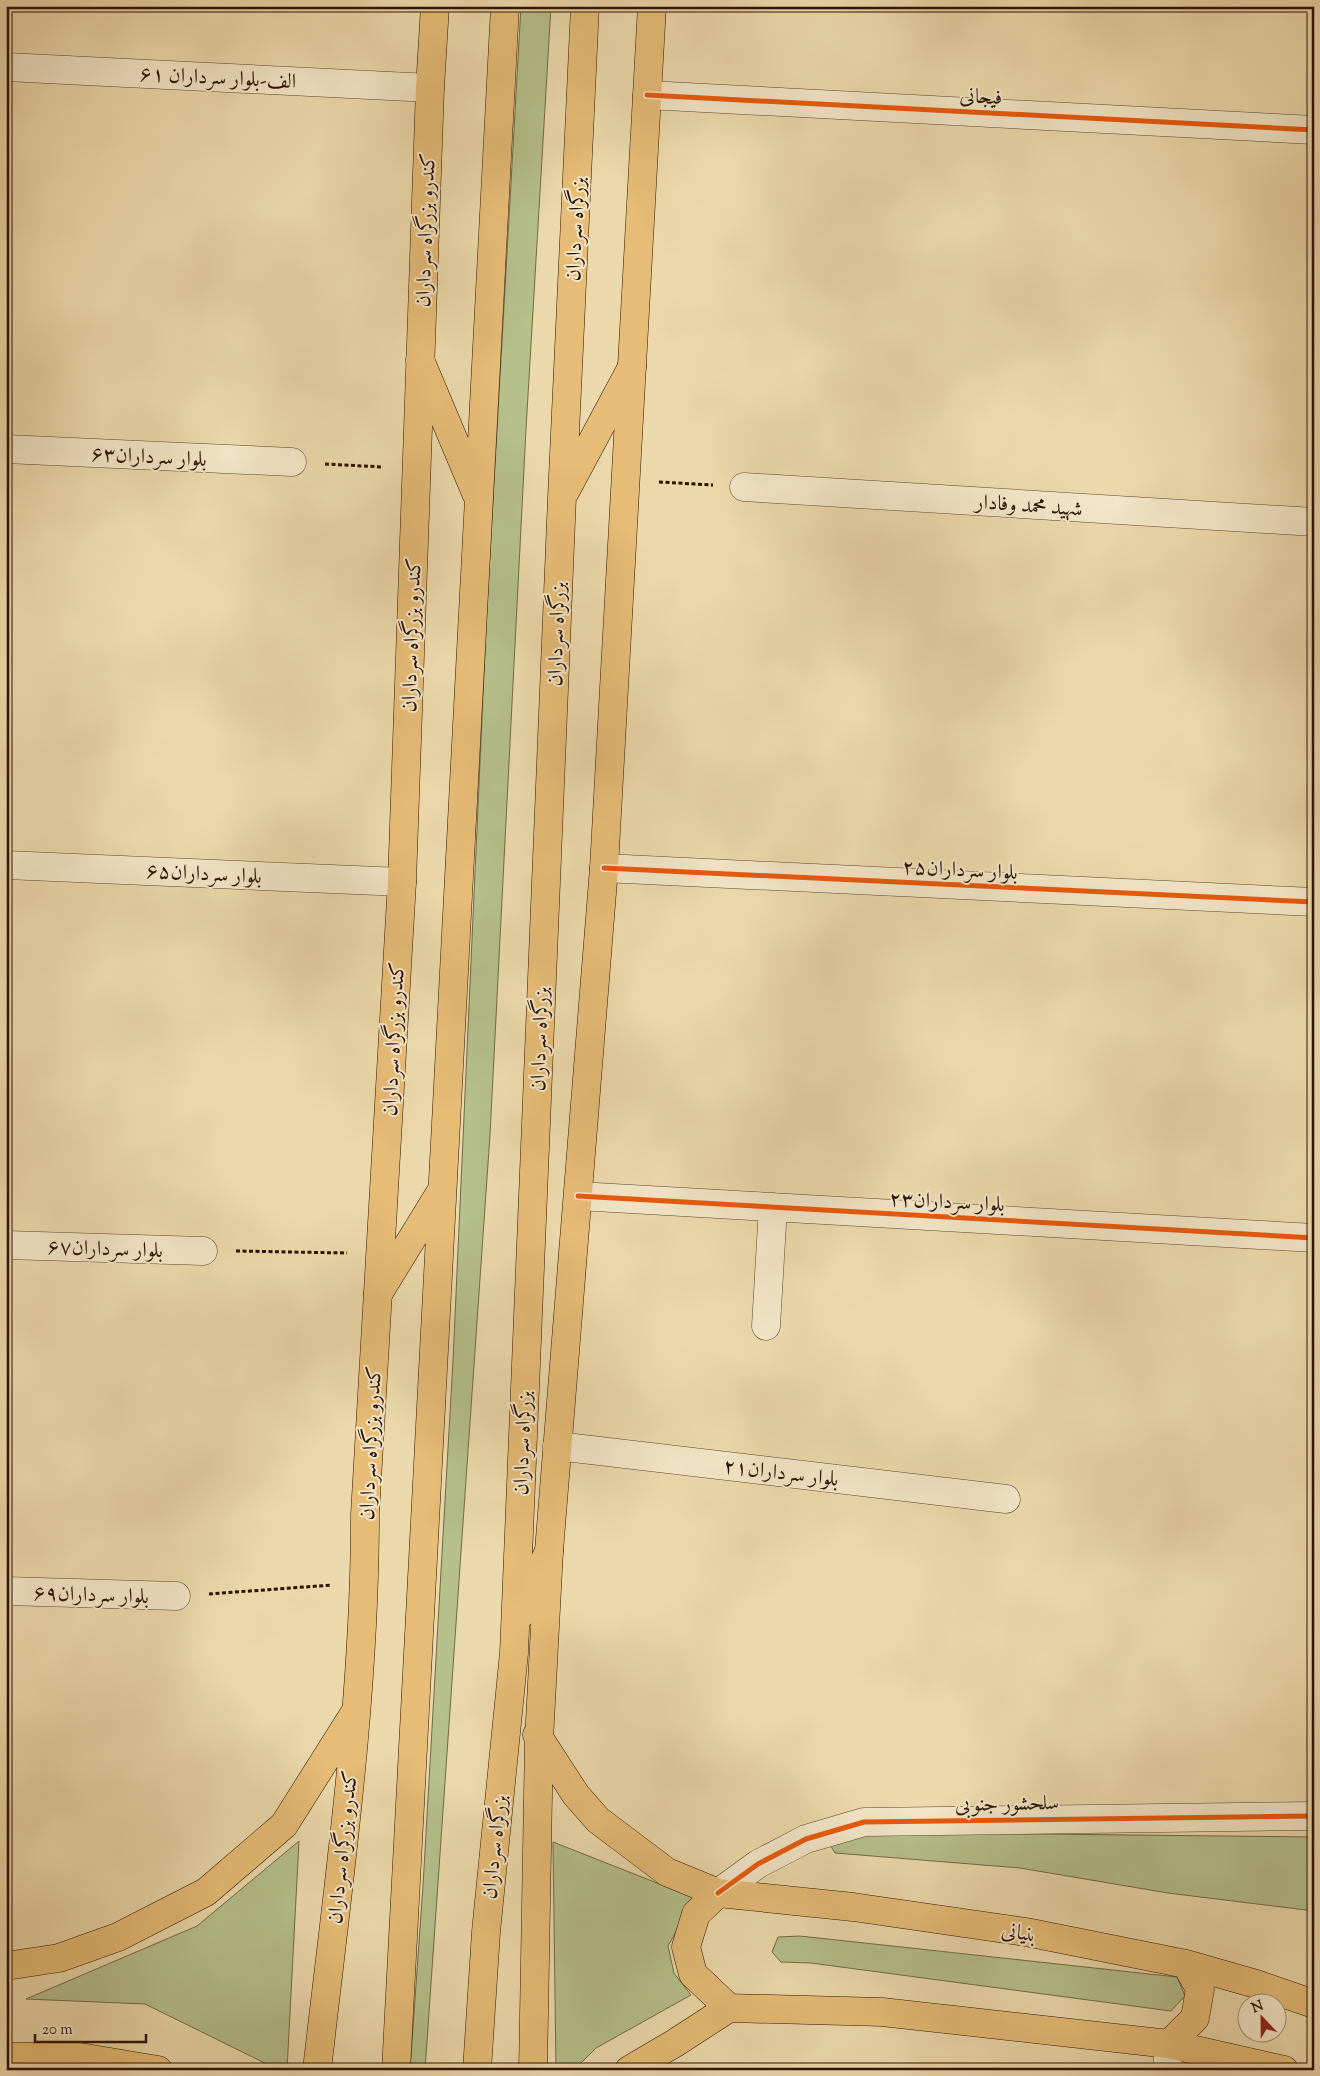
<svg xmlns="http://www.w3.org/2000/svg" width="1320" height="2076" font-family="'Sorts Mill Goudy',Amiri,serif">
	<rect width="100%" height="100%" fill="#ecd9ab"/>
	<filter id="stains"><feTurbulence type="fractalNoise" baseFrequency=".004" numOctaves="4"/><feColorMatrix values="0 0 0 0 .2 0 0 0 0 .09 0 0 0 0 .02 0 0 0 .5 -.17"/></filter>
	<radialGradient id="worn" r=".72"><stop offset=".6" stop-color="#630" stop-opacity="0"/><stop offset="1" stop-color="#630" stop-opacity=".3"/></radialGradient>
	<path fill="#b5c08b" stroke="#706948" d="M 521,6 L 551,6 L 526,429 L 490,1135 L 425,2070 L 410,2070 L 423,1886 L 453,1361 L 487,607 Z
		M 856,1832 L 1314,1837 L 1314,1911 L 1168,1893 L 1020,1868 L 835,1853 L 826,1838 Z
		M 299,1841 L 287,2070 L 279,2070 L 145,2004 L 26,1999 L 197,1926 Z
		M 553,1842 L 695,1898 L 668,1946 L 674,1973 L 691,1995 L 596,2048 L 574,2070 L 556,2070 Z
		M 800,1936 L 1177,1977 L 1185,1996 L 1171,2011 L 811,1963 L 781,1962 L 772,1952 L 778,1937 Z"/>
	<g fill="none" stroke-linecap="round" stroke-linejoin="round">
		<defs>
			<path id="minor" d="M 6,67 L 430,88
				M 647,95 L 1314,130
				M 6,449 L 292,462
				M 744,487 L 1314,522
				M 6,865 L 402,882
				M 604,868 L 1314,902
				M 578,1196 L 1314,1238
				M 6,1245 L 203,1251
				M 766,1326 L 773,1207
				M 557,1446 L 1006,1499
				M 6,1591 L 176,1596
				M 718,1893 L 758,1864 L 806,1839 L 864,1822 L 1314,1816
				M 1167,2070 L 1169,2044"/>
			<path id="major" d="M 537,1735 L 576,1795 L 598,1820 L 667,1872 L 718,1893 L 853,1907 L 1026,1932 L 1186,1964 L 1256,1984 L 1314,2004
				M 718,1893 L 696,1914 L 686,1947 L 693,1974 L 729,2008
				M 6,1966 L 59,1958 L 118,1937 L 206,1892 L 284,1825 L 354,1714
				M 729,2008 L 882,2012 L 1169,2044 L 1284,2070
				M 1169,2044 L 1195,2018 L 1200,1989 L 1186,1964
				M 6,2057 L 74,2056 L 158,2070
				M 317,2070 C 338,1885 365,1700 365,1514 L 402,882 L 430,88 L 435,6
				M 533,2070 L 539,1740 L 549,1551 L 604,868 L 652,6
				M 629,2070 L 675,2043 L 729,2008"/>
			<path id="highway" d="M 420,360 L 476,493
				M 565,492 L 632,367
				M 378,1294 L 440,1193
				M 521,1614 L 549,1551
				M 396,2070 L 505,6
				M 477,2070 L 486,1932 L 514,1653 L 562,497 L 585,6"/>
		</defs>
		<use href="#minor" stroke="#5c442e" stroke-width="29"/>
		<use href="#major" stroke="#2c1204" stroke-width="29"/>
		<use href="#highway" stroke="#2c1204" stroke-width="29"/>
		<path stroke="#2c1204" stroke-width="3" stroke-dasharray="4 2.5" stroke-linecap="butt" d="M 325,464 L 383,467
			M 659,482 L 713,485
			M 236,1251 L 347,1253
			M 209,1594 L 332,1585"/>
		<use href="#minor" stroke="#f3e6c8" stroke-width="28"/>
		<use href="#major" stroke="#e6bc76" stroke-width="28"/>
		<use href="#highway" stroke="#e6bc76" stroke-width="28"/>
		<defs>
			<path id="cycleway" d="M 647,95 L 1314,130
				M 604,868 L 1314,902
				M 578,1196 L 1314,1238
				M 718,1893 L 758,1864 L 806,1839 L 864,1822 L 1314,1816"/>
		</defs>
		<use href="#cycleway" stroke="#f3e6c8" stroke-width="8"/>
		<use href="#cycleway" stroke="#e8590c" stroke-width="5"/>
	</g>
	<g text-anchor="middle" stroke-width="4" stroke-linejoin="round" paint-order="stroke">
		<g font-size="21" fill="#2c1204" stroke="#f3e6c8">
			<text transform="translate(218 77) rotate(3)" y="7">۶۱ الف-بلوار سرداران</text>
			<text transform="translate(981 96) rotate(3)" y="7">فیجانی</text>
			<text transform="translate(575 229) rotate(-87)" y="7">بزرگراه سرداران</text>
			<text transform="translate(425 230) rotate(-88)" y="7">کندرو بزرگراه سرداران</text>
			<text transform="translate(149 456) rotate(3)" y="7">بلوار سرداران۶۳</text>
			<text transform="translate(1029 505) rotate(4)" y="7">شهید محمد وفادار</text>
			<text transform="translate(556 634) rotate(-88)" y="7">بزرگراه سرداران</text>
			<text transform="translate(411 635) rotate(-88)" y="7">کندرو بزرگراه سرداران</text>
			<text transform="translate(960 869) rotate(3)" y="7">بلوار سرداران۲۵</text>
			<text transform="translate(204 873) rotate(3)" y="7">بلوار سرداران۶۵</text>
			<text transform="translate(393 1039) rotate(-87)" y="7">کندرو بزرگراه سرداران</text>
			<text transform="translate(539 1039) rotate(-88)" y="7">بزرگراه سرداران</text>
			<text transform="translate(947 1201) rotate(3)" y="7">بلوار سرداران۲۳</text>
			<text transform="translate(105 1248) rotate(2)" y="7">بلوار سرداران۶۷</text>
			<text transform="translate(370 1443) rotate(-87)" y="7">کندرو بزرگراه سرداران</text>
			<text transform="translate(522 1443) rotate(-88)" y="7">بزرگراه سرداران</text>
			<text transform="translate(781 1472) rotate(7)" y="7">بلوار سرداران۲۱</text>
			<text transform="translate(91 1594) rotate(2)" y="7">بلوار سرداران۶۹</text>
			<text transform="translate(1007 1803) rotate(-1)" y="7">سلحشور جنوبی</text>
			<text transform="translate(342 1847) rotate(-84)" y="7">کندرو بزرگراه سرداران</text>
			<text transform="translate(494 1847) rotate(-84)" y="7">بزرگراه سرداران</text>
			<text transform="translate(1019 1932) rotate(9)" y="7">بنیانی</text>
		</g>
	</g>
	<rect width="1320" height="2076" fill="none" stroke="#ecd9ab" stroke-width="25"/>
	<rect x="8" y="8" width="1305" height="2061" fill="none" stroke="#2c1204" stroke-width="2.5"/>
	<rect x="12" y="12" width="1295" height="2051" fill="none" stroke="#2c1204"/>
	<g transform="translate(1262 2018) rotate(338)"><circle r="24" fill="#f3e6c8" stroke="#a3917a"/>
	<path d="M0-4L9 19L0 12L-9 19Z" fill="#8f2418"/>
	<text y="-8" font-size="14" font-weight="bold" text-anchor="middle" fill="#2c1204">N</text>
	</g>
	<path d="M35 2034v8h111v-8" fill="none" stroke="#2c1204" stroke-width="2.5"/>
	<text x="42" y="2034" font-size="15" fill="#2c1204" stroke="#f3e6c8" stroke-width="4" paint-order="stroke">20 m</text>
	<rect width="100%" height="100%" filter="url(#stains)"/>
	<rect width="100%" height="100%" fill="url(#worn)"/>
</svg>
